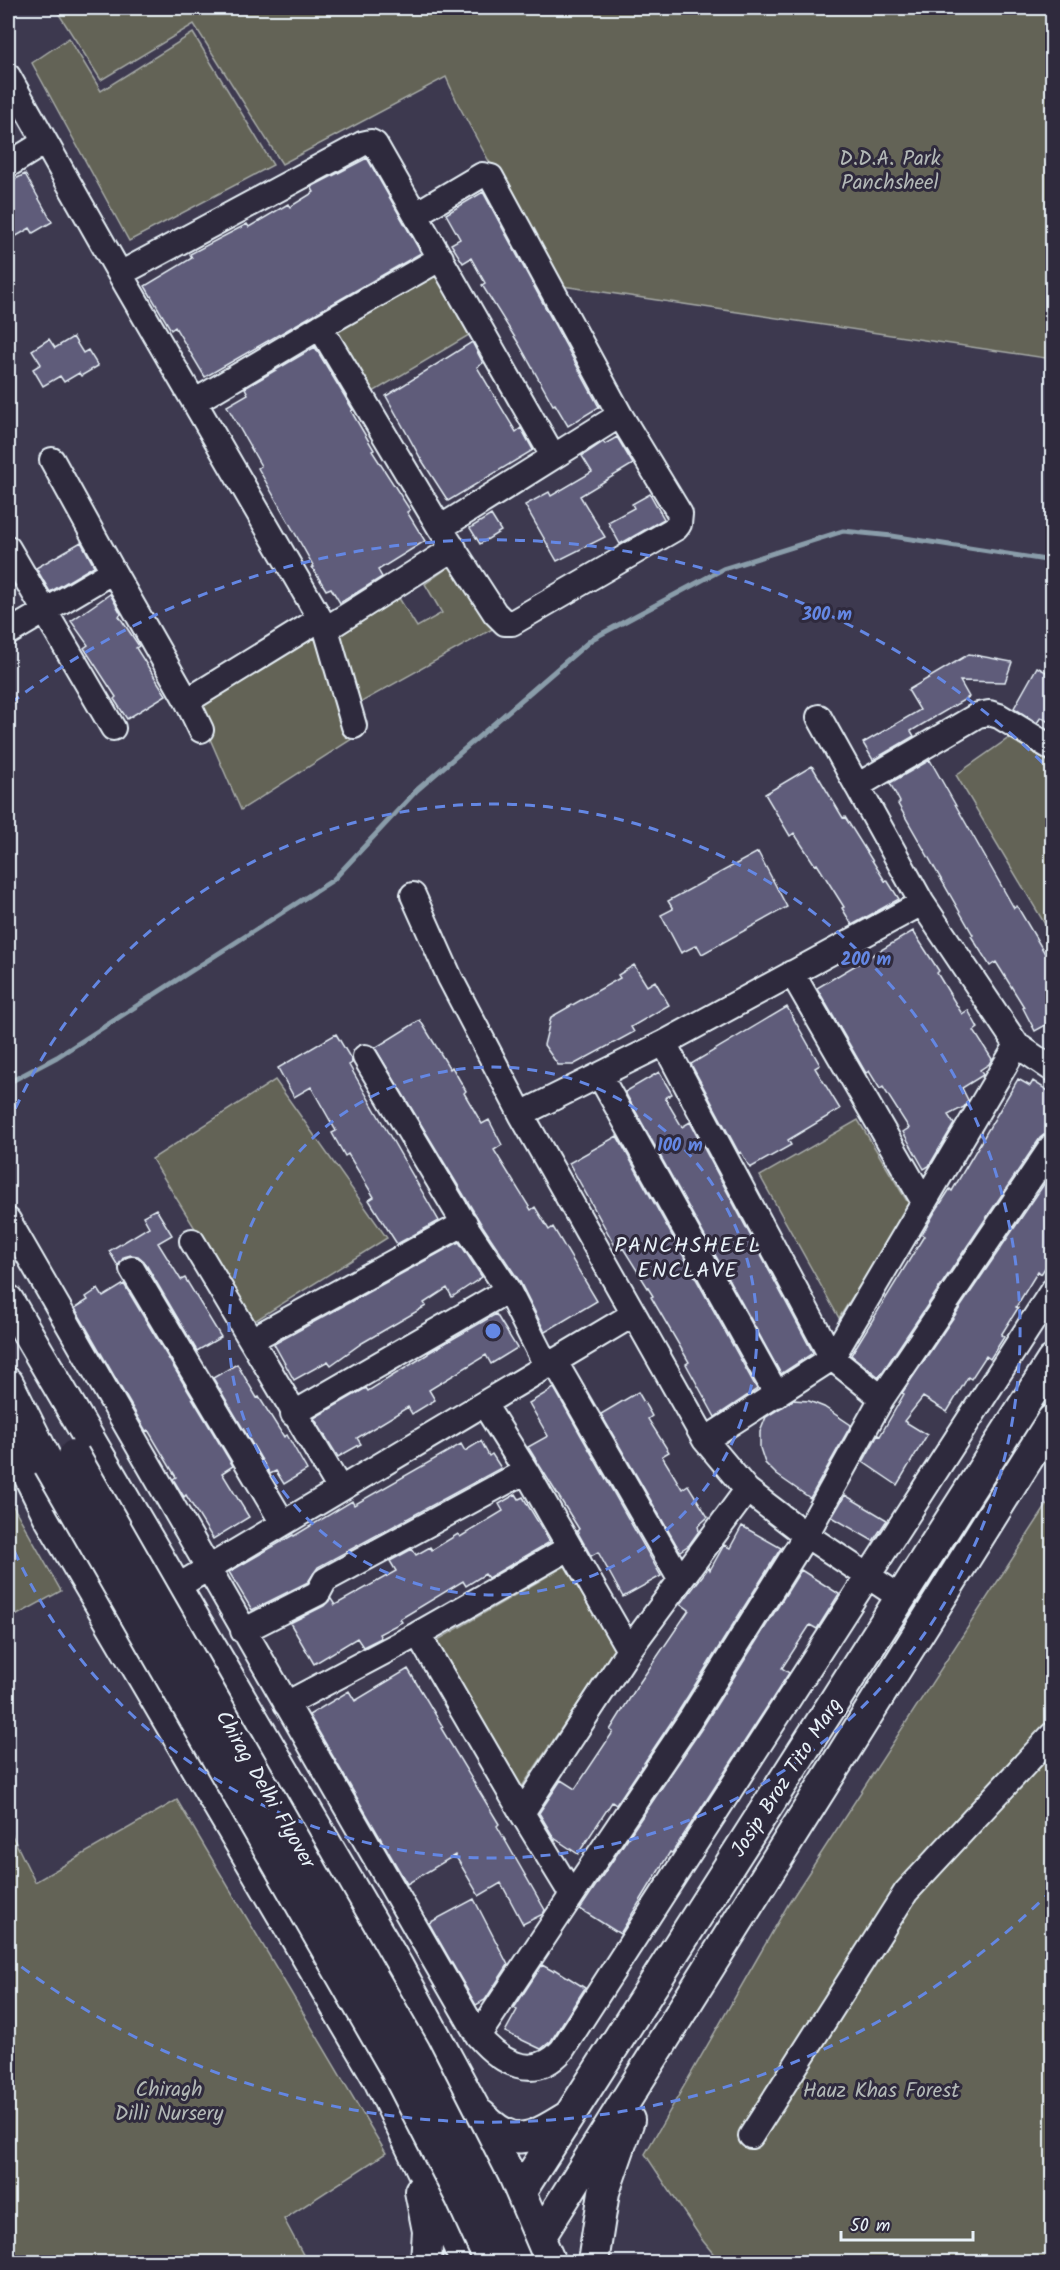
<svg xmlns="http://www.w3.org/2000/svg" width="1060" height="2270" font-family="Kalam,sans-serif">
	<rect width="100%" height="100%" fill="#3d394f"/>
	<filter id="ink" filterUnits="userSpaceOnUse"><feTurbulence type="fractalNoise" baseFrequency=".0167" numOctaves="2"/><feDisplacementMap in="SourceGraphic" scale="12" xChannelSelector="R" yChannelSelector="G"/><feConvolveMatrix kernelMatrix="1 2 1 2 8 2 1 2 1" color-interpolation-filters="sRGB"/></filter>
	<g filter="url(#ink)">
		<path fill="#646456" stroke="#a6aaa7" stroke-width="1.5" d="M 55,8 L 1052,8 L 1052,359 L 556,285 L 458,104 L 446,77 L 282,164 L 194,24 L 101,80 Z
			M 193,33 L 273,165 L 129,241 L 32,63 L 69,38 L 101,91 Z
			M 435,273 L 469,335 L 373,392 L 335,328 Z
			M 456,562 L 496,627 L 358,704 L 338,637 L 399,598 L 417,627 L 442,613 L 425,584 Z
			M 318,634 L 352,739 L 241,810 L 197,709 Z
			M 1009,738 L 1052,764 L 1052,936 L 956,775 Z
			M 275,1080 L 387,1238 L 253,1322 L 152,1159 Z
			M 858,1120 L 910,1206 L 839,1318 L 760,1176 Z
			M 8,1497 L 61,1591 L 8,1620 Z
			M 1049,1502 L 1052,1503 L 1052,2262 L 720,2262 L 703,2241 L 645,2154 L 789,1903 Z
			M 565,1566 L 615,1649 L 519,1791 L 436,1641 Z
			M 177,1800 L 386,2153 L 284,2219 L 307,2262 L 8,2262 L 8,1827 L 35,1882 Z"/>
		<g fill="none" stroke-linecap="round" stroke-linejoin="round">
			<path stroke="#8a9daa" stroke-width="5" d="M 8,1083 L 57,1057 L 333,880 L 417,790 L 592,639 L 723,569 L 843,531 L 892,536 L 1052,561"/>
		</g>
		<path fill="#5f5c7a" stroke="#e8f1f8" stroke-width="1.5" d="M 367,158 L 421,253 L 205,377 L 175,327 L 171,330 L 145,286 L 192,258 L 190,254 L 247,224 L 249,227 L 288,204 L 290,207 L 314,192 L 311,187 Z
			M 25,174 L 52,222 L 33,233 L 30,228 L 8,241 L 8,183 Z
			M 483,192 L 599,407 L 568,426 L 555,404 L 553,405 L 519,344 L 482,285 L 485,283 L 471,258 L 463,263 L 451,244 L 460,239 L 446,214 Z
			M 73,337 L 83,353 L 88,350 L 98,366 L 81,376 L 79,373 L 64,382 L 60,376 L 43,386 L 33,369 L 41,364 L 32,350 L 49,339 L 55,348 Z
			M 472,342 L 483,363 L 477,367 L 516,432 L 521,428 L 533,450 L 448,501 L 421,459 L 386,396 Z
			M 315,347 L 353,410 L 351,411 L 374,450 L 372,451 L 410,510 L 407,512 L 425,541 L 378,570 L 382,577 L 340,603 L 331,588 L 326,590 L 312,567 L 314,567 L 258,468 L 261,466 L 227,406 L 248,394 L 245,388 Z
			M 617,437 L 633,464 L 580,496 L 605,537 L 557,561 L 525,505 L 549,492 L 551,496 L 592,472 L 582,456 L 603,442 L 605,444 Z
			M 650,494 L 664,519 L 620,544 L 608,522 L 634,508 L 632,504 Z
			M 491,515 L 501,531 L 480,544 L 470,528 Z
			M 81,542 L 94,566 L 50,592 L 36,568 Z
			M 110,594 L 121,614 L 119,616 L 139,646 L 136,648 L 166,695 L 127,719 L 114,699 L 116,697 L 84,648 L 88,645 L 71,621 Z
			M 969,654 L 1012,662 L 1005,682 L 960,681 L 969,697 L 911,731 L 914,736 L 873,760 L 863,743 L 920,710 L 908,690 Z
			M 1037,667 L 1053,676 L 1053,725 L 1041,717 L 1037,723 L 1014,708 Z
			M 930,760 L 1014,908 L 1017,906 L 1053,967 L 1053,1021 L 1035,1031 L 1023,1008 L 1024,1007 L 996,962 L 990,966 L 971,936 L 973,935 L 898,804 L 900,802 L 890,783 Z
			M 812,766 L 843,818 L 845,817 L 885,881 L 887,880 L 899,899 L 852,925 L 842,908 L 844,907 L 817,864 L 815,865 L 794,833 L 790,836 L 765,794 Z
			M 758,852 L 787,907 L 702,954 L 697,945 L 681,953 L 661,915 L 673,909 L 668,901 Z
			M 913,931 L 939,971 L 937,973 L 962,1014 L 968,1010 L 978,1028 L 974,1031 L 992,1059 L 989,1064 L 980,1070 L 983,1075 L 962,1088 L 968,1100 L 964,1107 L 948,1115 L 954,1124 L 929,1166 L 924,1169 L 903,1132 L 909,1128 L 883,1087 L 880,1089 L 869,1071 L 866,1073 L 817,988 Z
			M 634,965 L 647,986 L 655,981 L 669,1005 L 631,1027 L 634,1032 L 573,1065 L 558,1065 L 544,1045 L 551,1017 L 620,978 L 618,975 Z
			M 787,1007 L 820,1065 L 815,1068 L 840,1109 L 788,1140 L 791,1145 L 750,1168 L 741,1152 L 739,1153 L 691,1064 Z
			M 420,1020 L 450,1069 L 452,1067 L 466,1091 L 464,1093 L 482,1124 L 489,1120 L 502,1145 L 494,1150 L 531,1210 L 535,1207 L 549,1230 L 553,1227 L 597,1301 L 545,1332 L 520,1282 L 480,1222 L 375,1048 Z
			M 336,1034 L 351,1059 L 352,1063 L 349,1065 L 439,1221 L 397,1244 L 369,1200 L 374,1197 L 348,1154 L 345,1156 L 332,1133 L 336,1131 L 311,1087 L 294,1097 L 278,1068 Z
			M 659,1072 L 672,1094 L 665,1098 L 682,1127 L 690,1122 L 813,1353 L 781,1374 L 625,1092 Z
			M 1018,1079 L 1030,1086 L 1033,1081 L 1053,1094 L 1053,1132 L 1045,1134 L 1040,1138 L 879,1377 L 851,1355 L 924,1236 L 922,1235 L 935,1212 L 950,1189 L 952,1191 Z
			M 617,1136 L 757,1389 L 715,1417 L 686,1364 L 689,1362 L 651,1297 L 653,1296 L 623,1248 L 618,1251 L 569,1163 Z
			M 1053,1171 L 1053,1256 L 1041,1274 L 1038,1271 L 1016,1307 L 1018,1308 L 1001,1335 L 1004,1337 L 990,1359 L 986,1356 L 971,1379 L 968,1377 L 947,1412 L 923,1397 L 904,1421 L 927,1435 L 897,1485 L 863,1462 L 878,1435 L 880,1436 L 904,1394 L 902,1393 Z
			M 156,1209 L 172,1235 L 158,1243 L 181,1280 L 185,1278 L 221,1337 L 197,1351 L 144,1261 L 138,1256 L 131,1255 L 124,1257 L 118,1266 L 109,1251 L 149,1227 L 143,1216 Z
			M 459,1242 L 482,1277 L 452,1297 L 447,1288 L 424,1303 L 426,1306 L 362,1343 L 331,1365 L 328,1361 L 294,1380 L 274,1344 Z
			M 124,1284 L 233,1466 L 222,1473 L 249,1517 L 213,1539 L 186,1495 L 184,1497 L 173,1479 L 176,1477 L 148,1430 L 146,1431 L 75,1308 L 88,1300 L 86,1297 L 98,1289 L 103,1297 Z
			M 496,1314 L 517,1348 L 491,1364 L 486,1355 L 429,1390 L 435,1400 L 412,1414 L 408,1407 L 357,1438 L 361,1444 L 338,1457 L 314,1418 L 366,1388 L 368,1391 L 428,1354 L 428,1353 Z
			M 237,1364 L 257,1398 L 259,1397 L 284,1437 L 287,1435 L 307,1470 L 284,1484 L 276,1471 L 270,1474 L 213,1378 Z
			M 554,1388 L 661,1576 L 623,1597 L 598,1552 L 591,1556 L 577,1531 L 579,1529 L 528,1447 L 548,1436 L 529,1403 Z
			M 638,1392 L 652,1416 L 648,1419 L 669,1452 L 662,1456 L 682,1489 L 688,1485 L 708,1517 L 698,1526 L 699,1531 L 689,1545 L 680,1551 L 601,1414 Z
			M 793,1400 L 809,1401 L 824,1407 L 851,1425 L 810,1498 L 777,1475 L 765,1463 L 760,1448 L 760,1432 L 766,1417 Z
			M 481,1441 L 489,1456 L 492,1454 L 501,1468 L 318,1567 L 308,1582 L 252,1610 L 229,1572 L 293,1535 L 294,1536 L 352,1501 L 354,1505 L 461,1444 L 465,1451 Z
			M 516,1494 L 519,1499 L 523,1497 L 550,1542 L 488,1578 L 485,1574 L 466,1586 L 463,1581 L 400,1619 L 402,1622 L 379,1634 L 381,1638 L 363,1647 L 357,1638 L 314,1664 L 290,1623 L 324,1606 L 331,1599 L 335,1605 L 396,1571 L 390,1561 L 412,1549 L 416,1555 L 430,1547 L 432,1550 L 458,1534 L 460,1537 L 503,1511 L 499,1504 Z
			M 845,1495 L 887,1520 L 873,1541 L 832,1517 Z
			M 742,1526 L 781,1548 L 678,1712 L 616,1805 L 612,1802 L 578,1854 L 554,1838 L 539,1813 L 561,1780 L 575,1789 L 613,1732 L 610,1730 L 640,1682 L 689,1610 L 681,1604 L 709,1567 L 710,1570 L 724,1545 L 730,1548 Z
			M 801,1570 L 839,1594 L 817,1629 L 810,1625 L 782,1668 L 789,1673 L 672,1853 L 670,1852 L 620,1934 L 580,1909 L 702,1728 Z
			M 408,1669 L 443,1727 L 441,1728 L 499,1824 L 497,1826 L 545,1910 L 543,1914 L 523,1924 L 501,1883 L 479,1896 L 455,1855 L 407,1884 L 309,1715 L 349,1691 L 355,1701 Z
			M 474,1899 L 508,1965 L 485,2000 L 476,2005 L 429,1923 Z
			M 542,1965 L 553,1971 L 555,1969 L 585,1988 L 551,2041 L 541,2049 L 505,2032 L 517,2010 L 514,2008 Z"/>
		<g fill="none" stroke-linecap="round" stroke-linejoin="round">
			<defs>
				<path id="minor" d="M 8,76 L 120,274
					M 8,165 L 45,142
					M 416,214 L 482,175 L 491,177 L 620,415 L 680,514 L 679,524 L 676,528 L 512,623 L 505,623 L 495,613 L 440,528 L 320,327 L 441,258
					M 194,402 L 320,327
					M 52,460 L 113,571 L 187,701 L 201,730
					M 440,528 L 620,415
					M 8,548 L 113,728
					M 454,548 L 326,629 L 120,274 L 362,144 L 371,142 L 375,144 L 553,456
					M 326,629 L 354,726
					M 8,633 L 113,571
					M 187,701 L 320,619
					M 819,717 L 922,903
					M 857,786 L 978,715 L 989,713 L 999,716 L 1052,748
					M 413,895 L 450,978 L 521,1114 L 705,1440 L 747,1490 L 806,1535 L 901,1598
					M 792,973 L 924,1202
					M 664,1043 L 922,903 L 1017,1045
					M 365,1057 L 468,1230 L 508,1290 L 547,1367
					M 600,1076 L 777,1395
					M 521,1114 L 664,1043 L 832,1358 L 882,1398 L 806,1535 L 690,1720 L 572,1895
					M 8,1220 L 478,2036 C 501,2063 534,2082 562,2050 L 1052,1291
					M 192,1241 L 340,1489
					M 132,1269 L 283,1523
					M 251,1340 L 465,1223
					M 555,1362 L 680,1579
					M 882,1398 L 1052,1146
					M 484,1404 L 526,1471 L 629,1650 L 747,1490
					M 293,1414 L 508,1290
					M 705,1440 L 832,1358 L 1017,1045 L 1052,1069
					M 175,1588 L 634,1314
					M 243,1631 L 318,1593 L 325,1580 L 526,1471
					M 418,1634 L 569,1548
					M 286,1704 L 418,1634 L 522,1813 L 629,1650
					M 478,2036 L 572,1895 L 522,1813
					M 751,2136 L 906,1892 L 1052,1735"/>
				<path id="major" d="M 8,1300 L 397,1965 L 520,2193 L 550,2262
					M 8,1383 L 49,1465
					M 8,1426 L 12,1441 L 49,1517 L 378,2078 L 466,2262
					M 481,2115 C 514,2150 531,2139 567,2117
					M 420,2191 L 428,2231 L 426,2262
					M 511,2207 L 1052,1361
					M 532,2250 L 1052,1420
					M 593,2262 L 604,2192 L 629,2120"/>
			</defs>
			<use href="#minor" stroke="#e8f1f8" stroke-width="28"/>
			<use href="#major" stroke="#e8f1f8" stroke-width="34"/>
			<use href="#minor" stroke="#2f2a3d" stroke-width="24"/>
			<use href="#major" stroke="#2f2a3d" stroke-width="30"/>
			<defs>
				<path id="major-bridge" d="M 74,1455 L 415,2051 L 484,2187 L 516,2262
					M 49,1465 L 393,2065 L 461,2198 L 490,2262"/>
			</defs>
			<use href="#major-bridge" stroke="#e8f1f8" stroke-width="34" stroke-linecap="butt"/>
			<use href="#major-bridge" stroke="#2f2a3d" stroke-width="30"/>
		</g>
	</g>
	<g fill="none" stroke="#6487e3" stroke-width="3" stroke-dasharray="10 8">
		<circle cx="493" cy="1331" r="264"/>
		<path d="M8 1125A527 527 0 1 1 8 1537"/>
		<path d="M1052 1890A791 791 0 0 1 11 1959M11 703A791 791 0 0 1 1052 772"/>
	</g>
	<g text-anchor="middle" stroke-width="6" stroke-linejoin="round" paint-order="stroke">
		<g font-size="21" fill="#b3b9b7" stroke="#2f2a3d">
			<text x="890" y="165">D.D.A. Park<tspan x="890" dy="24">Panchsheel</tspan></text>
			<text x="169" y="2096">Chiragh<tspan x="169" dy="24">Dilli Nursery</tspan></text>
			<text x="881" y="2097">Hauz Khas Forest</text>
		</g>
		<g font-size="21" fill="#e8f1f8" stroke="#2f2a3d">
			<text transform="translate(786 1777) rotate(-57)" y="7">Josip Broz Tito Marg</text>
			<text transform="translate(266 1789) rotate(60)" y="7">Chirag Delhi Flyover</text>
		</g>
		<g font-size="22" letter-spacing="1.5" fill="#e8f1f8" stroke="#2f2a3d">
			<text x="688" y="1252">PANCHSHEEL<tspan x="688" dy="25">ENCLAVE</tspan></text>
		</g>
	</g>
	<circle cx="493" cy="1331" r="9" fill="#6487e3" stroke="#2f2a3d" stroke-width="3"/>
	<g font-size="18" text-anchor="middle" font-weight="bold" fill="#6487e3" stroke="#2f2a3d" stroke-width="6" stroke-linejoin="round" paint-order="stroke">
		<text x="827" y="620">300 m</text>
		<text x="866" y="965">200 m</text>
		<text x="680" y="1151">100 m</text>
	</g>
	<rect width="1060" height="2270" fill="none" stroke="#2f2a3d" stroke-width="30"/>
	<rect x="15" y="15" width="1030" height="2240" fill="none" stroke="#e8f1f8" stroke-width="2" filter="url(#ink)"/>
	<path d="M841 2231v9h132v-9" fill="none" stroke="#e8f1f8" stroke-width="3"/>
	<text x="850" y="2231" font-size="18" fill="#e8f1f8" stroke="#2f2a3d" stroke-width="4.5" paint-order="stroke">50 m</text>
</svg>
